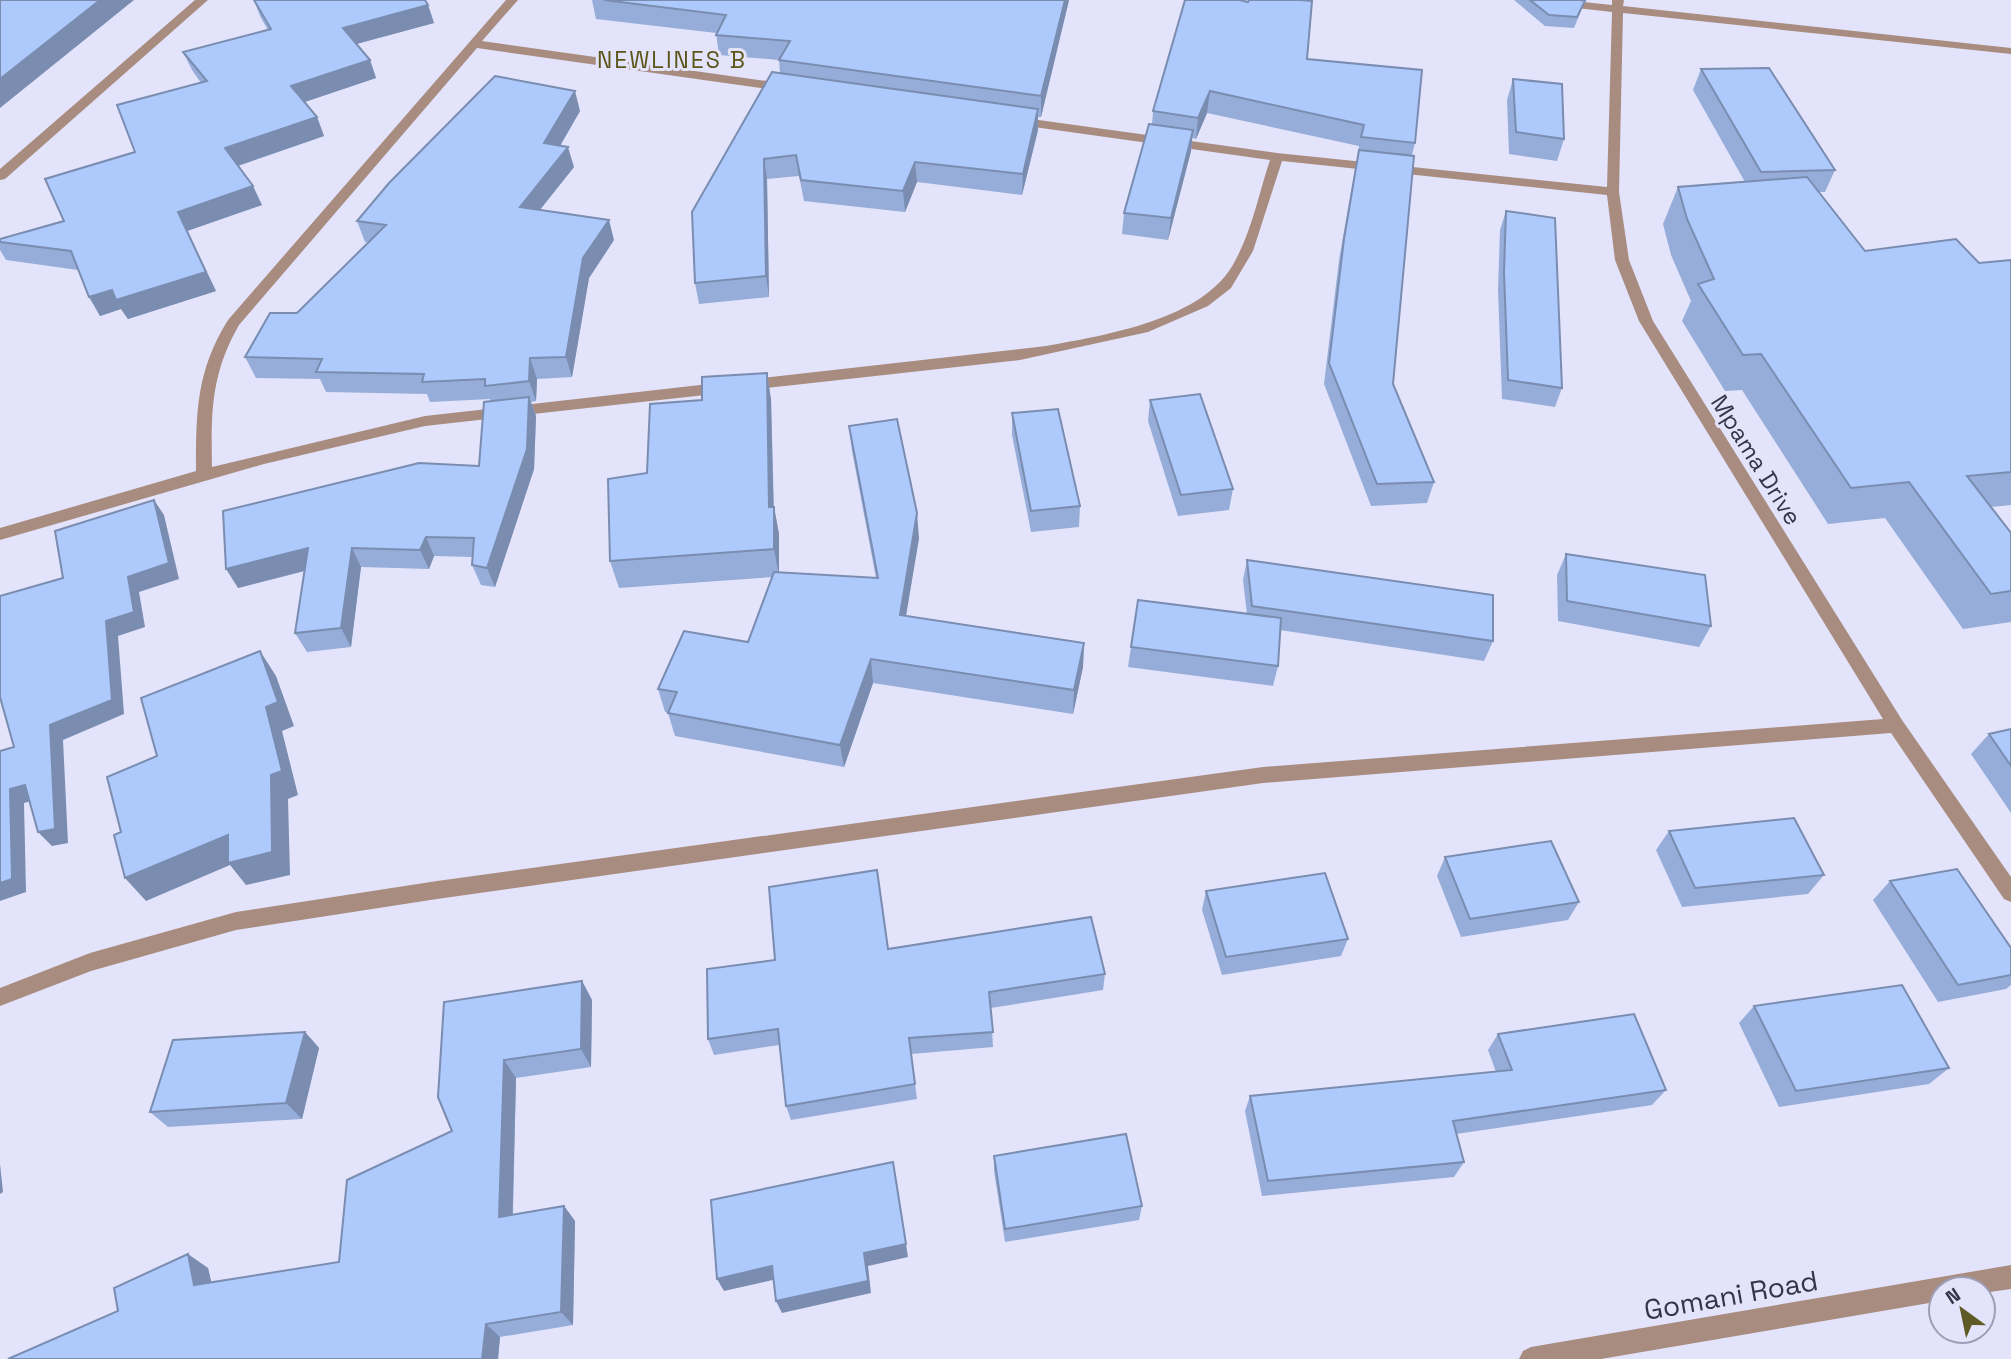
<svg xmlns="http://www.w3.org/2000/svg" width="2011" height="1359" font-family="'Space Grotesk',sans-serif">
	<rect width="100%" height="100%" fill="#e3e4fb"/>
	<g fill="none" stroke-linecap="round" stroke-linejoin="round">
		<path fill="#a98c80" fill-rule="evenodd" d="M 195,0 L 208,0 L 5,179 L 0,180 L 0,169 Z
			M 506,0 L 518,0 L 482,41 L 788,84 L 794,88 L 788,92 L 477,48 L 239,325 C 211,374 211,412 212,467 L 425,416 L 1046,346 C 1105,335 1205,320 1235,261 C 1252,230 1259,193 1270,160 L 1013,124 L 1013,118 L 1017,117 L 1277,153 L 1607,187 L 1612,12 L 1533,3 L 1527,0 L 1564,0 L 1612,5 L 1612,0 L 1624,0 L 1623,6 L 2011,48 L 2011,54 L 1623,13 L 1619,192 L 1629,260 L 1653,321 L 1902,720 L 2011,877 L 2011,902 L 2004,899 L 1891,733 L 1263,783 L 437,899 L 236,930 L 91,971 L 0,1006 L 0,988 L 90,953 L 236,912 L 437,881 L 1263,767 L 1883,719 L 1639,321 L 1615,260 L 1607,195 L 1282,161 L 1253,251 L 1231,288 L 1208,306 L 1148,332 L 1020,360 L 425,426 L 264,464 L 0,540 L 0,528 L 196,471 C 196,413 196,371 228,320 Z
			M 2011,1265 L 2011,1289 L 1983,1293 L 1983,1289 L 1941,1289 L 1941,1301 L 1601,1359 L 1519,1359 L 1523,1351 L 1531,1347 Z"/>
	</g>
	<path fill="#96add9" d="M 254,0 L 428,5 L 434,23 L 356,44 L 370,60 L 376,78 L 304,102 L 317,117 L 324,136 L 238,166 L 262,205 L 187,231 L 216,291 L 128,319 L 121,309 L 100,316 L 78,270 L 6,260 L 0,250 L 0,239 L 64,221 L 135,152 L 201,83 L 192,70 L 183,52 L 268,30 L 260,16 Z
		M 592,0 L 1069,0 L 1041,117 L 1038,117 L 1038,130 L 1022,195 L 917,182 L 905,212 L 804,201 L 799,176 L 767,179 L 769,297 L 699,304 L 695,283 L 780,74 L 779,60 L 719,55 L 716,33 L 596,19 Z
		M 1185,0 L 1307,59 L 1415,143 L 1412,155 L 1393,384 L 1434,482 L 1427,503 L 1371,506 L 1324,384 L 1339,260 L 1359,146 L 1207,113 L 1196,139 L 1192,138 L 1191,151 L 1168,240 L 1122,234 L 1124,213 L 1152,124 L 1153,111 Z
		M 1514,0 L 1580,0 L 1581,11 L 1574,28 L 1545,26 Z
		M 1701,69 L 1835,170 L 1825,192 L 1818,192 L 1865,251 L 1979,263 L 2011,260 L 2011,505 L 1991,507 L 2011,533 L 2011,622 L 1963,629 L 1885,518 L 1828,524 L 1742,390 L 1725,391 L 1682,321 L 1691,301 L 1671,255 L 1663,224 L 1678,187 L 1745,182 L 1693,90 Z
		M 1513,79 L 1564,139 L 1557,161 L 1509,154 L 1507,100 Z
		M 580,111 L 560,146 L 574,167 L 540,210 L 614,240 L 589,278 L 572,377 L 537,379 L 536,401 L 531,402 L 536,416 L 534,469 L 495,587 L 481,585 L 472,565 L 473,557 L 434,556 L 429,569 L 361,567 L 351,647 L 307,652 L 295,633 L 305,571 L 238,588 L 479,466 L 490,401 L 490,399 L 430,402 L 427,394 L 326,392 L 320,379 L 256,378 L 245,357 L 297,313 L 369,242 L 365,242 L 357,221 Z
		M 1506,211 L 1562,388 L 1555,407 L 1502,399 L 1498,290 L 1500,230 Z
		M 767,373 L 771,400 L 774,507 L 779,534 L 779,572 L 876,578 L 852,451 L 849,426 L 919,538 L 906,616 L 1084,643 L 1083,667 L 1073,714 L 873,683 L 844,767 L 675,736 L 668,713 L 665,712 L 658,689 L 748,642 L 773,577 L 619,588 L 610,561 L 647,473 L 702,400 Z
		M 1150,400 L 1233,489 L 1229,510 L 1178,516 L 1148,421 Z
		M 1012,413 L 1080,506 L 1079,527 L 1031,532 L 1012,435 Z
		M 1566,554 L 1711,626 L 1699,647 L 1558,621 L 1557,575 Z
		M 1247,560 L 1493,641 L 1484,661 L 1280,630 L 1278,666 L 1273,686 L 1128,667 L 1131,647 L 1247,614 L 1243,580 Z
		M 2011,729 L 2011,813 L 1971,754 L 1989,734 Z
		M 1669,831 L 1824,875 L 1808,894 L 1682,907 L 1656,850 Z
		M 1445,857 L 1579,902 L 1568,920 L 1461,937 L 1437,876 Z
		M 1890,881 L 2011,948 L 2011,985 L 2006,989 L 1938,1002 L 1873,900 Z
		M 1206,891 L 1348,939 L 1341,956 L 1222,975 L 1202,910 Z
		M 888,949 L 1105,974 L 1103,990 L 991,1008 L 993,1047 L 911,1054 L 917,1099 L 791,1120 L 786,1106 L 779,1045 L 714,1055 L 708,1039 Z
		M 582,981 L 592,1000 L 591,1067 L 516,1078 L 513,1215 L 564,1206 L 575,1221 L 573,1325 L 500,1337 L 498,1359 L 8,1359 L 118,1311 L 208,1268 L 211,1282 L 339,1262 L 452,1131 L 438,1097 Z
		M 1754,1006 L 1949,1068 L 1929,1084 L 1779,1107 L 1739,1023 Z
		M 305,1032 L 319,1048 L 302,1119 L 168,1127 L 150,1112 Z
		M 1498,1034 L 1666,1090 L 1652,1105 L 1456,1134 L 1464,1162 L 1454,1177 L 1262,1196 L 1245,1111 L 1250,1096 L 1496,1072 L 1488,1050 Z
		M 994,1156 L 1142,1206 L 1139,1220 L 1005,1242 L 994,1171 Z"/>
	<path fill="#7a8db0" d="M 100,0 L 134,0 L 0,108 L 0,79 Z
		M 1065,0 L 1069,0 L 1041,117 L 1041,96 Z
		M 428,5 L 434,23 L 349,46 L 343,28 Z
		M 370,60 L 376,78 L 299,104 L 291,86 Z
		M 575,91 L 580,111 L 550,163 L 544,143 Z
		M 1210,91 L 1207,113 L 1196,139 L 1198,118 Z
		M 1038,109 L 1038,130 L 1022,195 L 1023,174 Z
		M 317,117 L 324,136 L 234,167 L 225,148 Z
		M 1193,130 L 1191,151 L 1168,240 L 1171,218 Z
		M 568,147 L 574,167 L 526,227 L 520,207 Z
		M 764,159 L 767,179 L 769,297 L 766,276 Z
		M 915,162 L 917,182 L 905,212 L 903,191 Z
		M 253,186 L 262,205 L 187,231 L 216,291 L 128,319 L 121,309 L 100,316 L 89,297 L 178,212 Z
		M 609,220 L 614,240 L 589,278 L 572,377 L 566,357 L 583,258 Z
		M 530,358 L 537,379 L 536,401 L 529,381 Z
		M 767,373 L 771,400 L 774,534 L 769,507 Z
		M 529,397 L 536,416 L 534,469 L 495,587 L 487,568 Z
		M 154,500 L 164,515 L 179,579 L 139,592 L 145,627 L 118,636 L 124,714 L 63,740 L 68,843 L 52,846 L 38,832 L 50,725 L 128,577 Z
		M 774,507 L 779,534 L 779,576 L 774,549 Z
		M 917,513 L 919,538 L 902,639 L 900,615 Z
		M 426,537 L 434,556 L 429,569 L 420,550 Z
		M 308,548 L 319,567 L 238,588 L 226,569 Z
		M 352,548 L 361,567 L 351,647 L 341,628 Z
		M 1084,643 L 1083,667 L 1073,714 L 1074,690 Z
		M 260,651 L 276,676 L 294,726 L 282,731 L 298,795 L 288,799 L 290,875 L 246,885 L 230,865 L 146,901 L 125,878 L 228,835 L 266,707 Z
		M 871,659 L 873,683 L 844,767 L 840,745 Z
		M 25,785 L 38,799 L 24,803 L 26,892 L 0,901 L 0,883 L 10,789 Z
		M 582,981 L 592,1000 L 591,1067 L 581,1049 Z
		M 305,1032 L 319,1048 L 302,1119 L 286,1103 Z
		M 504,1060 L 516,1078 L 512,1232 L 499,1217 Z
		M 893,1162 L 908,1257 L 868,1266 L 871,1293 L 782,1313 L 776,1301 L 864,1253 Z
		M 0,1164 L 3,1192 L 0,1194 Z
		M 564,1206 L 575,1221 L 573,1325 L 561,1312 Z
		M 188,1254 L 208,1268 L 215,1298 L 194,1285 Z
		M 772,1266 L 777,1279 L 724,1291 L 717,1279 Z
		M 486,1324 L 500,1337 L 498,1359 L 482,1359 Z"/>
	<path fill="#aec9fc" stroke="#7a8db0" stroke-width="2" d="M 0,0 L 100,0 L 0,79 Z
		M 254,0 L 425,0 L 428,5 L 343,28 L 370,60 L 291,86 L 317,117 L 225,148 L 253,186 L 178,212 L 206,272 L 116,300 L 112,290 L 89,297 L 71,251 L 0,242 L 0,239 L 64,221 L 45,179 L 135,152 L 117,105 L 207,81 L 183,52 L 271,29 Z
		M 604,0 L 1065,0 L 1041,96 L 779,60 L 790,41 L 716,35 L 726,15 Z
		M 1185,0 L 1240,0 L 1248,2 L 1249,0 L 1299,0 L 1312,1 L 1307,59 L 1422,70 L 1415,143 L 1361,137 L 1364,125 L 1210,91 L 1198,118 L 1153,111 Z
		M 1530,0 L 1580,0 L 1585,1 L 1577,17 L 1549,15 Z
		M 1769,68 L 1835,170 L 1761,172 L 1701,69 Z
		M 772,72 L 1038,109 L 1023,174 L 915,162 L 903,191 L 801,180 L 796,155 L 764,159 L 766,276 L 695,283 L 692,212 Z
		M 495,76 L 575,91 L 544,143 L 568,147 L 520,207 L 609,220 L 583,258 L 566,357 L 530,358 L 529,381 L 485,386 L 485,379 L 422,382 L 424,374 L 316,372 L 322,359 L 245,357 L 270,313 L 297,313 L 386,225 L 357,221 L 389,183 Z
		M 1513,79 L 1562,84 L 1564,139 L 1516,132 Z
		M 1149,124 L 1193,130 L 1171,218 L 1124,213 Z
		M 1359,150 L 1414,156 L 1393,384 L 1434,482 L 1377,484 L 1329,363 L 1344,239 Z
		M 1807,177 L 1865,251 L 1956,239 L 1979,263 L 2011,260 L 2011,472 L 1967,476 L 2011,533 L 2011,591 L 1991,594 L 1909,482 L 1851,488 L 1761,354 L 1743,355 L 1698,284 L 1714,279 L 1687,219 L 1678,187 Z
		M 1506,211 L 1555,218 L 1562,388 L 1508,380 L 1504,272 Z
		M 767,373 L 769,507 L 774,507 L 774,549 L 610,561 L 608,479 L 647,473 L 650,404 L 702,400 L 702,377 Z
		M 1200,394 L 1233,489 L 1181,495 L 1150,400 Z
		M 529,397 L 527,449 L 487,568 L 472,565 L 474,538 L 426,537 L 420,550 L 352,548 L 341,628 L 295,633 L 308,548 L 226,569 L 223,511 L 419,463 L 479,466 L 484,402 Z
		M 1058,409 L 1080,506 L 1031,511 L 1012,413 Z
		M 897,419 L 917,513 L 900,615 L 1084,643 L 1074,690 L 871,659 L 840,745 L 668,713 L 677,692 L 658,689 L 684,631 L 748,642 L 774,572 L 878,578 L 849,426 Z
		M 154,500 L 169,563 L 128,577 L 134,612 L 106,621 L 112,700 L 50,725 L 55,829 L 38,832 L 25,785 L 10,789 L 12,879 L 0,883 L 0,751 L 14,747 L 0,697 L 0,596 L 63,578 L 55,531 Z
		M 1566,554 L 1705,575 L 1711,626 L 1567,601 Z
		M 1247,560 L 1493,595 L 1493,641 L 1252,606 Z
		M 1138,600 L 1281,618 L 1278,666 L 1131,647 Z
		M 260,651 L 278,702 L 266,707 L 282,771 L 271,775 L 272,852 L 228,863 L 228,835 L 125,878 L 114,835 L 121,832 L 107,777 L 157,756 L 141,698 Z
		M 2011,729 L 2011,766 L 1989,734 Z
		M 1794,818 L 1824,875 L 1695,888 L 1669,831 Z
		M 1551,841 L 1579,902 L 1470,919 L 1445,857 Z
		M 1957,869 L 2011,948 L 2011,975 L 1958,985 L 1890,881 Z
		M 877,870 L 888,949 L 1091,917 L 1105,974 L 989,992 L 993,1032 L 909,1038 L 915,1084 L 786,1106 L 778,1029 L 708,1039 L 707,969 L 775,960 L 769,887 Z
		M 1325,873 L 1348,939 L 1226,957 L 1206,891 Z
		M 582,981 L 581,1049 L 504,1060 L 499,1217 L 564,1206 L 561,1312 L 486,1324 L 482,1359 L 8,1359 L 118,1311 L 114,1288 L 188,1254 L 194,1285 L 339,1262 L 347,1180 L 452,1131 L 438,1097 L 444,1002 Z
		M 1902,985 L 1949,1068 L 1796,1091 L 1754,1006 Z
		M 1634,1014 L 1666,1090 L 1453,1121 L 1464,1162 L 1268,1181 L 1250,1096 L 1512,1070 L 1498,1034 Z
		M 305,1032 L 286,1103 L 150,1112 L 173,1040 Z
		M 1126,1134 L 1142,1206 L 1005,1229 L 994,1156 Z
		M 893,1162 L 906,1244 L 864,1253 L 868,1281 L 776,1301 L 772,1266 L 717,1279 L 711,1200 Z"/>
	<g text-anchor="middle" stroke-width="6" stroke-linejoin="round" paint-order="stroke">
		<g font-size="23" letter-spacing="2" fill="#5b5518" stroke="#e3e4fb">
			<text x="672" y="68">NEWLINES B</text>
		</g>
		<g font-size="24" fill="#34344b" stroke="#e3e4fb">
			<text transform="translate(1756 460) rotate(58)" y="8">Mpama Drive</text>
		</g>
		<g font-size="28" fill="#34344b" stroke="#e3e4fb">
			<text transform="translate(1731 1295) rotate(-10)" y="10">Gomani Road</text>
		</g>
	</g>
	<g transform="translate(1962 1310) rotate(327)"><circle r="33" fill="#e3e4fb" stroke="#9d9eb5" stroke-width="2"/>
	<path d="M0-5L12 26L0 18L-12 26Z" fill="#5f5926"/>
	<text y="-10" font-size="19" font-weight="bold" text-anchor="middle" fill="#34344b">N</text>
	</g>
</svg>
